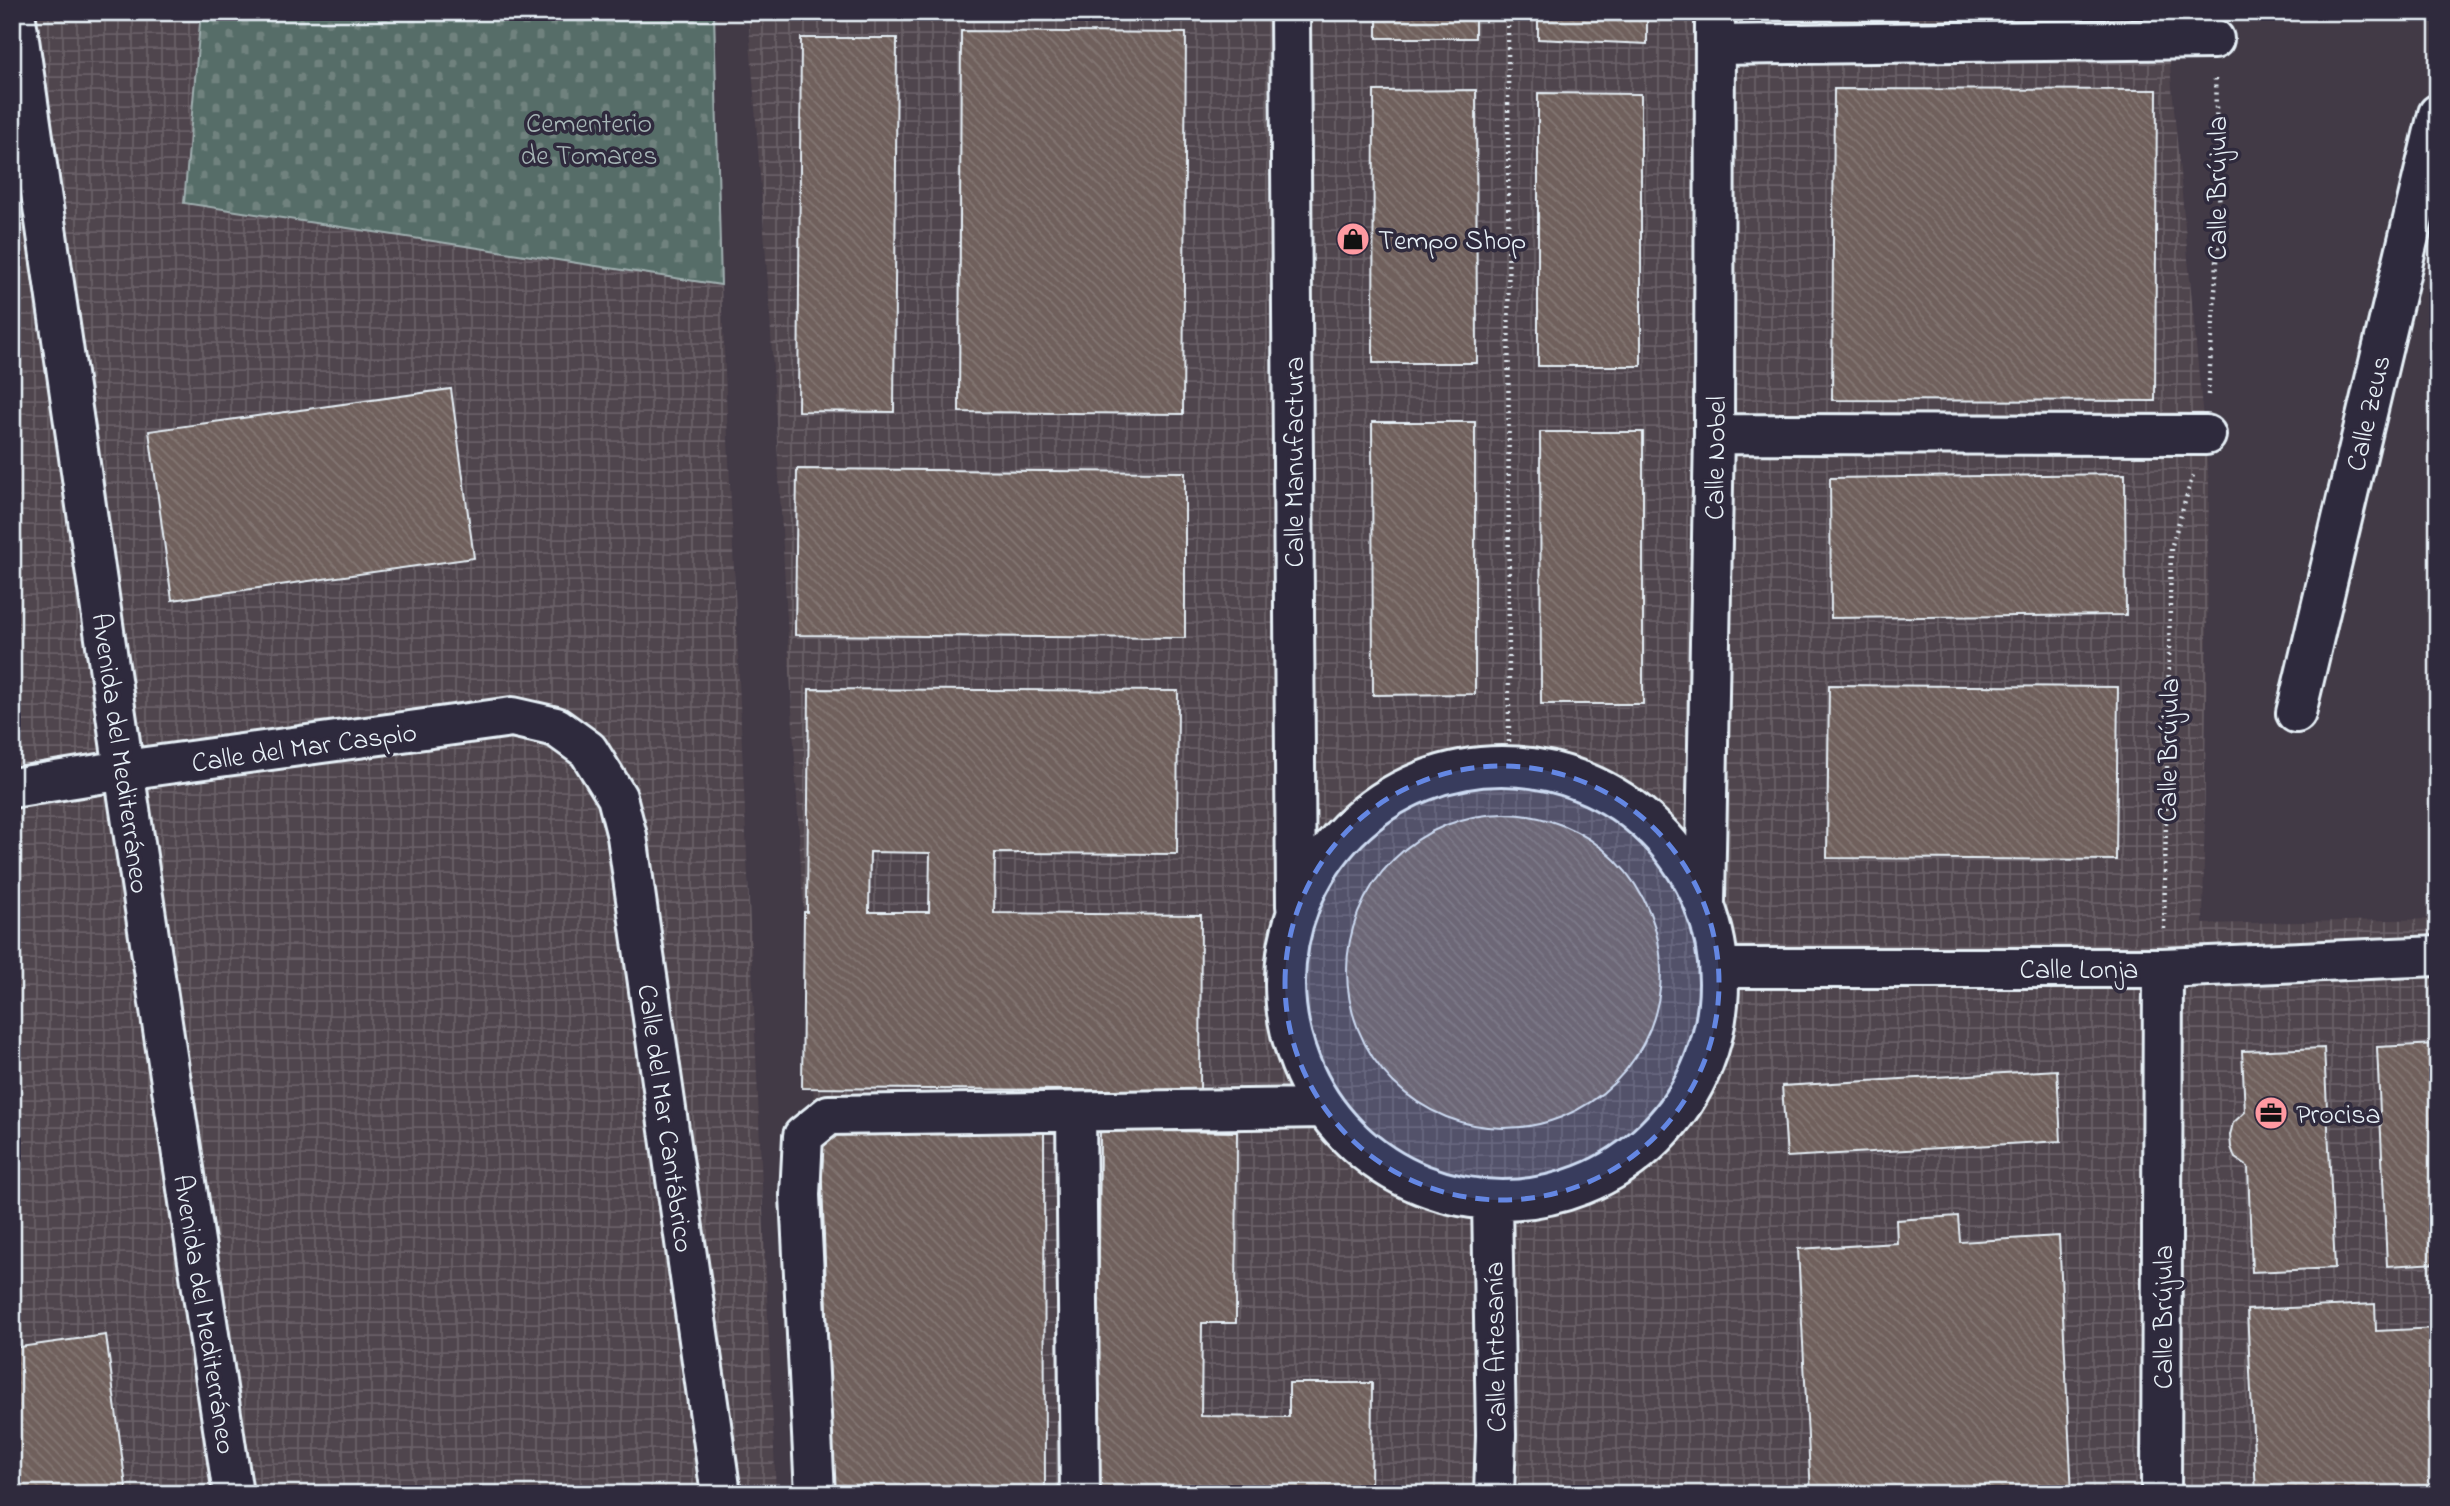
<svg xmlns="http://www.w3.org/2000/svg" width="2450" height="1506" font-family="'Indie Flower',sans-serif">
	<defs>
		<pattern id="industrial-grid" width="8" height="8" patternUnits="userSpaceOnUse" patternTransform="scale(1.75)"><rect width="8" height="8" fill="#50454d"/><path d="M0 4h8M4 0v8" fill="none" stroke="#696067"/></pattern>
		<pattern id="cemetery-stones" width="16" height="16" patternUnits="userSpaceOnUse" patternTransform="scale(1.75)"><rect width="16" height="16" fill="#576d68"/><path d="M2 7V4a2 2 0 0 1 4 0v3zM10 15v-3a2 2 0 0 1 4 0v3z" fill="#6f827e"/></pattern>
		<pattern id="building-back-hatch" width="6" height="6" patternUnits="userSpaceOnUse" patternTransform="scale(1.75)"><rect width="6" height="6" fill="#6f605c"/><path d="M-1 5l2 2M0 0l6 6M5-1l2 2" fill="none" stroke="#847774"/></pattern>
	</defs>
	<rect width="100%" height="100%" fill="#423a46"/>
	<filter id="ink" filterUnits="userSpaceOnUse"><feTurbulence type="fractalNoise" baseFrequency=".0143" numOctaves="2"/><feDisplacementMap in="SourceGraphic" scale="14" xChannelSelector="R" yChannelSelector="G"/><feConvolveMatrix kernelMatrix="1 2 1 2 8 2 1 2 1" color-interpolation-filters="sRGB"/></filter>
	<g filter="url(#ink)">
		<path fill="url(#industrial-grid)" d="M 12,12 L 714,12 L 721,285 L 776,1494 L 12,1494 Z
			M 748,12 L 2165,12 L 2209,484 L 2203,924 L 2438,919 L 2438,1494 L 836,1494 L 769,298 Z"/>
		<path fill="url(#cemetery-stones)" stroke="#a0afb0" stroke-width="2" d="M 201,12 L 714,12 L 721,285 L 184,203 Z"/>
		<path fill="url(#building-back-hatch)" stroke="#e8f1f8" stroke-width="2" fill-rule="evenodd" d="M 1377,12 L 1475,12 L 1475,38 L 1377,38 Z
			M 1538,12 L 1647,12 L 1647,44 L 1538,39 Z
			M 961,31 L 1186,33 L 1183,414 L 959,412 Z
			M 801,38 L 897,38 L 894,412 L 798,411 Z
			M 1834,89 L 2157,90 L 2155,401 L 1832,400 Z
			M 1476,90 L 1477,363 L 1373,363 L 1374,91 Z
			M 1538,93 L 1641,94 L 1641,366 L 1538,366 Z
			M 451,389 L 474,558 L 172,600 L 149,431 Z
			M 1372,422 L 1475,422 L 1475,694 L 1373,695 Z
			M 1540,432 L 1643,432 L 1643,704 L 1541,704 Z
			M 797,469 L 1185,472 L 1185,638 L 795,635 Z
			M 2125,474 L 2126,615 L 1831,618 L 1830,478 Z
			M 1829,685 L 2118,687 L 2116,860 L 1827,858 Z
			M 809,689 L 1178,691 L 1177,854 L 995,853 L 994,913 L 1201,915 L 1200,1091 L 802,1088 L 804,912 L 807,912 ZM 870,852 L 930,853 L 929,912 L 869,912 Z
			M1347 971a157 157 0 1 1 314 0a157 157 0 1 1-314 0Z
			M 2438,1044 L 2438,1263 L 2387,1266 L 2377,1047 Z
			M 2324,1048 L 2335,1268 L 2252,1272 L 2248,1167 L 2235,1158 L 2231,1147 L 2230,1135 L 2233,1123 L 2245,1112 L 2242,1051 Z
			M 2057,1070 L 2061,1141 L 1787,1157 L 1782,1086 Z
			M 1044,1128 L 1045,1494 L 834,1494 L 820,1132 Z
			M 1100,1130 L 1237,1132 L 1236,1323 L 1202,1323 L 1201,1416 L 1289,1417 L 1289,1383 L 1372,1383 L 1371,1494 L 1097,1494 Z
			M 1958,1216 L 1960,1242 L 2059,1236 L 2072,1494 L 1811,1494 L 1798,1249 L 1897,1243 L 1896,1220 Z
			M 2375,1304 L 2376,1331 L 2438,1328 L 2438,1494 L 2256,1494 L 2247,1310 Z
			M 106,1335 L 127,1494 L 12,1494 L 12,1348 Z"/>
		<g fill="none" stroke-linecap="round" stroke-linejoin="round">
			<defs>
				<path id="minor" d="M 15,12 L 124,770 L 233,1494
					M 1290,12 L 1296,906
					M 1715,45 L 2214,39
					M 1714,434 L 2206,435
					M 2296,713 L 2438,114
					M1285 983a217 217 0 1 1 434 0a217 217 0 1 1-434 0Z
					M 12,788 L 124,770 L 512,717 L 556,727 L 588,750 L 617,797 L 627,836 L 721,1494
					M 1705,902 L 1714,434 L 1715,12
					M 1719,968 L 2163,968 L 2438,956
					M 1076,1113 L 1080,1494
					M 1492,1201 L 1496,1435 L 1494,1494
					M 815,1494 L 800,1195 L 803,1136 L 829,1115 L 1324,1108
					M 2161,1494 L 2163,968"/>
			</defs>
			<use href="#minor" stroke="#e8f1f8" stroke-width="44"/>
			<path stroke="#e8f1f8" stroke-width="4.5" stroke-dasharray="2 5" stroke-linecap="butt" d="M 1508,12 L 1509,765
				M 2208,395 L 2220,218 L 2215,79
				M 2164,929 L 2171,548 L 2193,475"/>
			<use href="#minor" stroke="#2f2a3d" stroke-width="38"/>
		</g>
	</g>
	<path fill="#6487e3" fill-opacity="0.2" stroke="#6487e3" stroke-width="5" stroke-dasharray="14 9" stroke-linejoin="round" d="M1285 983a217 217 0 1 1 434 0a217 217 0 1 1-434 0Z"/>
	<defs>
		<symbol id="shop-disc" viewBox="-11 -11 22 22"><circle r="9.5" fill="#ff9aa2" stroke="#2f2a3d"/><path d="M-5-2.5h2.3a2.7 3.5 0 0 1 5.4 0H5L5.5 6h-11ZM-1.5-2.5h3a1.5 2.3 0 0 0-3 0Z" fill="#111"/></symbol>
		<symbol id="office-disc" viewBox="-11 -11 22 22"><circle r="9.5" fill="#ff9aa2" stroke="#2f2a3d"/><path d="M-6-3h4V-5.5h4V-3h4V5H-6ZM-1-4.5V-3h2v-1.5ZM-6 0V1H6V0Z" fill="#111"/></symbol>
	</defs>
	<g fill-rule="evenodd">
		<use href="#shop-disc" x="1334" y="220" width="38" height="38"/>
		<use href="#office-disc" x="2252" y="1094" width="38" height="38"/>
	</g>
	<g text-anchor="middle" stroke-width="7" stroke-linejoin="round" paint-order="stroke">
		<g font-size="28" fill="#a7b6b7" stroke="#2f2a3d">
			<text x="589" y="132">Cementerio<tspan x="589" dy="32">de Tomares</tspan></text>
		</g>
		<g font-size="28" fill="#e8f1f8" stroke="#2f2a3d">
			<text transform="translate(2216 188) rotate(-90)" y="10">Calle Brújula</text>
			<text transform="translate(2367 413) rotate(-77)" y="10">Calle Zeus</text>
			<text transform="translate(1714 458) rotate(-89)" y="10">Calle Nobel</text>
			<text transform="translate(1293 462) rotate(-90)" y="10">Calle Manufactura</text>
			<text transform="translate(304 746) rotate(-8)" y="10">Calle del Mar Caspio</text>
			<text transform="translate(2167 750) rotate(-89)" y="10">Calle Brújula</text>
			<text transform="translate(122 753) rotate(82)" y="10">Avenida del Mediterráneo</text>
			<text x="2079" y="978">Calle Lonja</text>
			<text transform="translate(667 1118) rotate(82)" y="10">Calle del Mar Cantábrico</text>
			<text transform="translate(206 1314) rotate(81)" y="10">Avenida del Mediterráneo</text>
			<text transform="translate(2162 1317) rotate(-90)" y="10">Calle Brújula</text>
			<text transform="translate(1494 1347) rotate(-91)" y="10">Calle Artesanía</text>
		</g>
		<g font-size="28" fill="#e8f1f8" stroke="#2f2a3d" text-anchor="start">
			<text x="1378" y="249">Tempo Shop</text>
			<text x="2296" y="1123">Procisa</text>
		</g>
	</g>
	<rect width="2450" height="1506" fill="none" stroke="#2f2a3d" stroke-width="42"/>
	<rect x="21" y="21" width="2408" height="1464" fill="none" stroke="#e8f1f8" stroke-width="2.5" filter="url(#ink)"/>
</svg>
